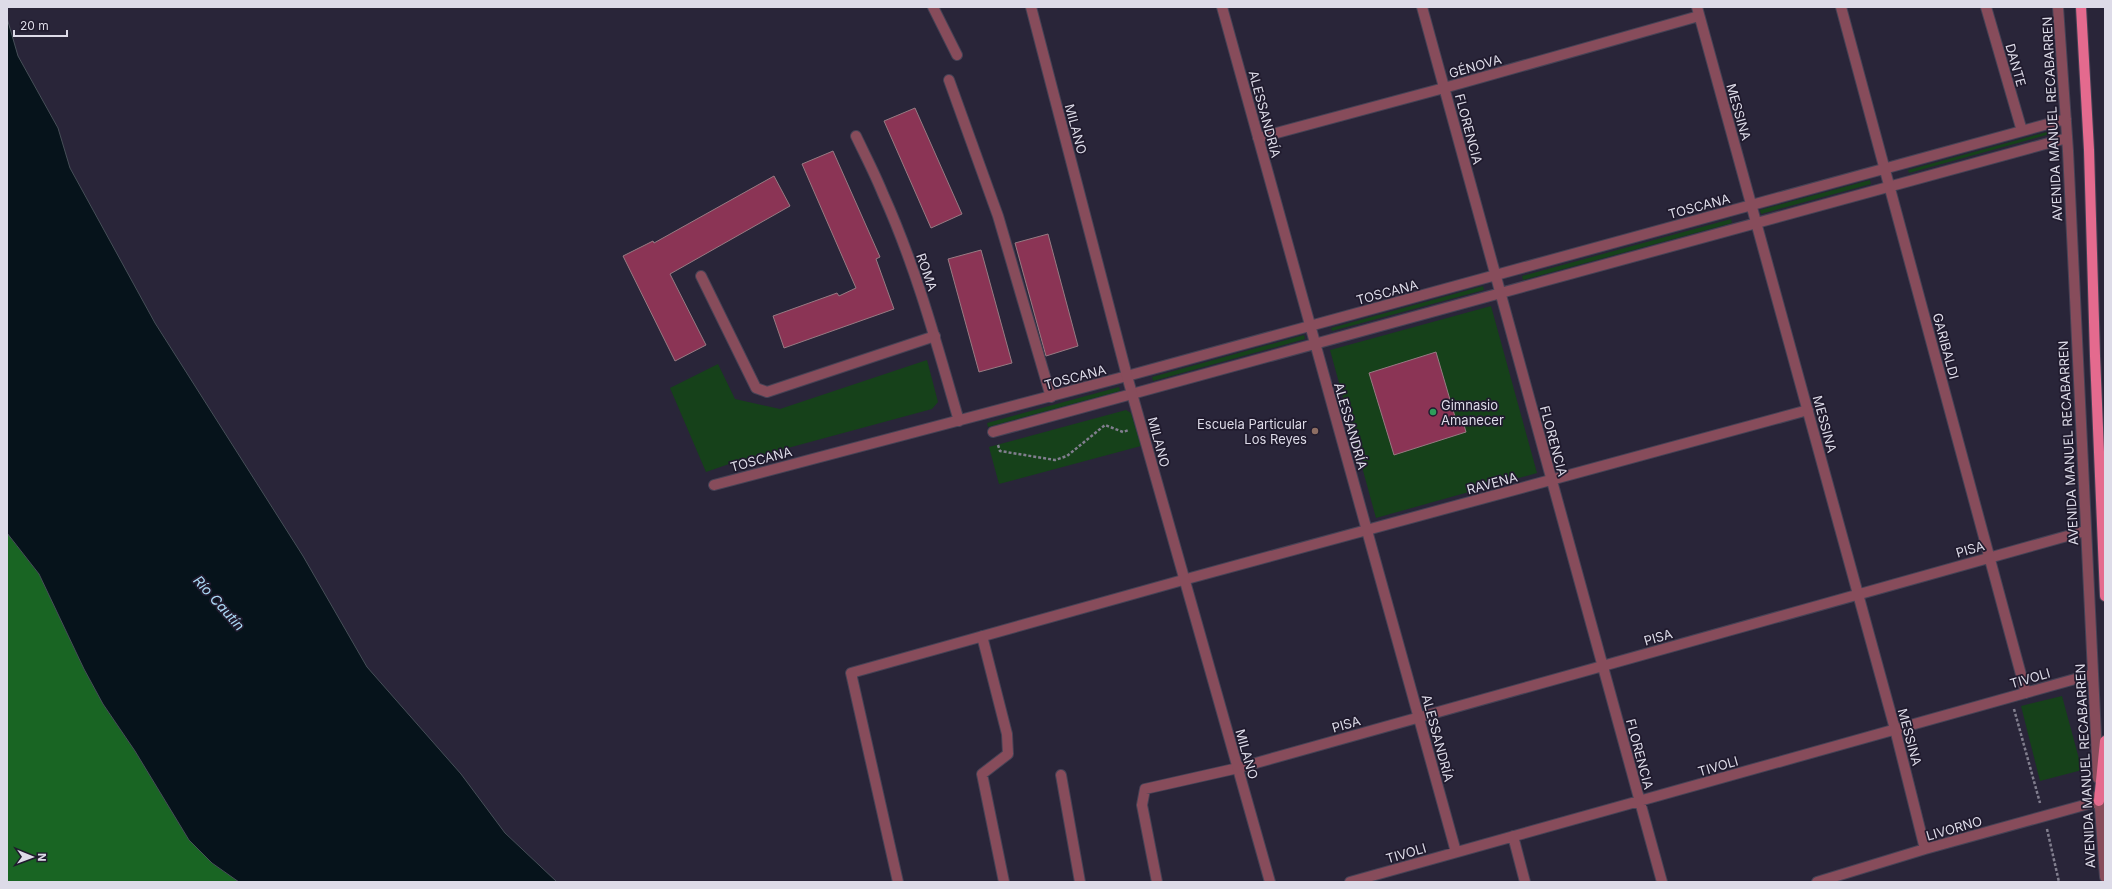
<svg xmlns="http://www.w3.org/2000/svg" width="2112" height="889" font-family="Inter,sans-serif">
	<rect width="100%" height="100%" fill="#292539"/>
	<path fill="#16411a" d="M 2054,130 L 2054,133 L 1909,173 L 1908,170 Z
		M 1870,180 L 1871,184 L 1761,214 L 1760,210 Z
		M 1731,219 L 1732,223 L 1523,280 L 1522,276 Z
		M 1483,286 L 1484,290 L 1332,331 L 1331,328 Z
		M 1491,306 L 1537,473 L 1376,518 L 1330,350 Z
		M 1304,335 L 1305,339 L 1153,381 L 1152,377 Z
		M 927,360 L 938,402 L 932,409 L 732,463 L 706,472 L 670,388 L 718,364 L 735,399 L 780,409 Z
		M 1119,387 L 1120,391 L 988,427 L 987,423 Z
		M 1126,410 L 1131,413 L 1141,446 L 999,484 L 989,447 Z
		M 2062,696 L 2082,770 L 2040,781 L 2021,706 Z"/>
	<path fill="#196523" d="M 7,533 L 39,574 L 84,669 L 103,704 L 135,751 L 189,840 L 212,863 L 239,882 L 7,882 Z"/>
	<path fill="#06131b" stroke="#464f58" d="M 7,18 L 18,56 L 58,128 L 70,168 L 155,323 L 303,556 L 367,667 L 461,774 L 505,833 L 557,882 L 239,882 L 212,863 L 189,840 L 135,751 L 103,704 L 84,669 L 39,574 L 7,533 Z"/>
	<path fill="#8b3455" stroke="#977b83" d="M 915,108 L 962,214 L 931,228 L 884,121 Z
		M 833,151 L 880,257 L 876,259 L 894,309 L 784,348 L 773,316 L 837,293 L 839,296 L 856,288 L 802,164 Z
		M 774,176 L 790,206 L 670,274 L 706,345 L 675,361 L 623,256 L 653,241 L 654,243 Z
		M 1048,234 L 1078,346 L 1046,356 L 1015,243 Z
		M 981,250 L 1012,363 L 979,372 L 948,259 Z
		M 1436,352 L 1456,420 L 1462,418 L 1466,432 L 1394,455 L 1369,373 Z"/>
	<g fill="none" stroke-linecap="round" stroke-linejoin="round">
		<defs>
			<path id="service" d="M 949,80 L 998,216 L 1051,397
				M 701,276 L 756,388 L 767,392 L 935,336"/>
			<path id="minor" d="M 933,7 L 957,55
				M 1222,7 L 1456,852
				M 1422,7 L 1662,882
				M 1697,7 L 1895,729 L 1925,849
				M 1841,7 L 2026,693
				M 1986,7 L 2022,131
				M 2058,7 L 2068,151 L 2098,778
				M 856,136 C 865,155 875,174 883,194 C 916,267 937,345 959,421
				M 1258,138 L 1444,88 L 1699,16
				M 993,432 L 2067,138
				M 714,485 L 1127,376 L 2066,119
				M 982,636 L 1007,734 L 1008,754 L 982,774 L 1004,882
				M 1061,775 L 1080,882
				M 2099,794 L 2105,877
				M 1513,836 L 1525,882
				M 898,882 L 851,673 L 1183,580 L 1808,410
				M 1157,882 L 1142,805 L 1145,789 L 1238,768 L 2085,531
				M 1350,882 L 2093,674
				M 1817,882 L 1925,849 L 2099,801"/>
			<path id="tertiary" d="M 1031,7 L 1127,376 L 1270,882"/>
			<path id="primary" d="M 2081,7 L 2089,150 L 2095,356 L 2105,596
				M 2099,801 L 2105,741"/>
		</defs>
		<use href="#service" stroke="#464255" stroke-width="12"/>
		<use href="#minor" stroke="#464255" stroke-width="12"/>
		<use href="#tertiary" stroke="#464255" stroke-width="12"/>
		<use href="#primary" stroke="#464255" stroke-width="12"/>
		<path stroke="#817e8e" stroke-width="2.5" stroke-dasharray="3 2" stroke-linecap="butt" d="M 998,445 L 1000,451 L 1055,460 L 1067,456 L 1105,425 L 1123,432 L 1129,430
			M 2014,709 L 2040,803
			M 2047,829 L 2059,882"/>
		<use href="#service" stroke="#874c5b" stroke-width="10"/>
		<use href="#minor" stroke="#874c5b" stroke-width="10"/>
		<use href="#tertiary" stroke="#874c5b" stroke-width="10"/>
		<use href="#primary" stroke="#e46a8e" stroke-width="10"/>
	</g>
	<circle fill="#2e9e5b" stroke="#201b2e" stroke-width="1.5" cx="1433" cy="412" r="4"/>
	<circle fill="#8d6e63" stroke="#201b2e" stroke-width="1.5" cx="1315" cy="431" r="4"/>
	<g text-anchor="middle" stroke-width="3.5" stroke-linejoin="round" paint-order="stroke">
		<g font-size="13" fill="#dddbe8" stroke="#201b2e">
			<text transform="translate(2016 65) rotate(74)" y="5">DANTE</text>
			<text transform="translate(1475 66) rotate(-16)" y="5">GÉNOVA</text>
			<text transform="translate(1739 112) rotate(74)" y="5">MESSINA</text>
			<text transform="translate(1265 114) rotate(75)" y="5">ALESSANDRÍA</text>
			<text transform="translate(2052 119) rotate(-93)" y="5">AVENIDA MANUEL RECABARREN</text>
			<text transform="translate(1076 129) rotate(75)" y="5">MILANO</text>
			<text transform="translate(1469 129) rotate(75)" y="5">FLORENCIA</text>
			<text transform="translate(1699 206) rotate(-15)" y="5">TOSCANA</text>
			<text transform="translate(927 272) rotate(71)" y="5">ROMA</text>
			<text transform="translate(1387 292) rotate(-15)" y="5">TOSCANA</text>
			<text transform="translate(1946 346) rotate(75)" y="5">GARIBALDI</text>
			<text transform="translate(1075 377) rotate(-15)" y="5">TOSCANA</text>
			<text transform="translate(1825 424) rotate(75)" y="5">MESSINA</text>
			<text transform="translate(1351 426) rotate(74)" y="5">ALESSANDRÍA</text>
			<text transform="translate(1554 441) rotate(75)" y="5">FLORENCIA</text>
			<text transform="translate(1159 442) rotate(75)" y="5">MILANO</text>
			<text transform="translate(2068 443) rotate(-93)" y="5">AVENIDA MANUEL RECABARREN</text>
			<text transform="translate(761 459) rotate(-15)" y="5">TOSCANA</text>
			<text transform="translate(1492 483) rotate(-15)" y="5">RAVENA</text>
			<text transform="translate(1970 549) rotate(-16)" y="5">PISA</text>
			<text transform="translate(1658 637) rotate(-16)" y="5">PISA</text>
			<text transform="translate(2030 678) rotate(-16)" y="5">TIVOLI</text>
			<text transform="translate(1346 724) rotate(-16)" y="5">PISA</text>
			<text transform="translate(1910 737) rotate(75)" y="5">MESSINA</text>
			<text transform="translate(1438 738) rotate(75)" y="5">ALESSANDRÍA</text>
			<text transform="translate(1247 754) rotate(74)" y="5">MILANO</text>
			<text transform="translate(1640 754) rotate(75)" y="5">FLORENCIA</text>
			<text transform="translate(1718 766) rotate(-16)" y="5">TIVOLI</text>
			<text transform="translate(2085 766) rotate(-93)" y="5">AVENIDA MANUEL RECABARREN</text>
			<text transform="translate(1954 828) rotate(-16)" y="5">LIVORNO</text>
			<text transform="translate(1406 853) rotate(-16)" y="5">TIVOLI</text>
		</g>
		<g font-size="13" fill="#dddbe8" stroke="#201b2e" text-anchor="start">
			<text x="1441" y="410">Gimnasio<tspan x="1441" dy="15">Amanecer</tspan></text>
			<text x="1307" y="429" text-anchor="end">Escuela Particular<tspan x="1307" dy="15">Los Reyes</tspan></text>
		</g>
		<g font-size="14" font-style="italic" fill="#acdaf6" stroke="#201b2e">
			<text transform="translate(219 603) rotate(48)" y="5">Río Cautín</text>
		</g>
	</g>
	<rect width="2112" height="889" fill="none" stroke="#dddbe8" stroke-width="16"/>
	<g transform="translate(32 857) rotate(91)" stroke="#201b2e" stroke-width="3" paint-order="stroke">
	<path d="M0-3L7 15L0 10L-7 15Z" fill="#dddbe8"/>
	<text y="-6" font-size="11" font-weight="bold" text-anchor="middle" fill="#dddbe8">N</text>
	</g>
	<path d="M14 30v6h53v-6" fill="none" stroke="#dddbe8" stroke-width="2"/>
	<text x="20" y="30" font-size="12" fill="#dddbe8" stroke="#201b2e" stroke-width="3" paint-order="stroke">20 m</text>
</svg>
